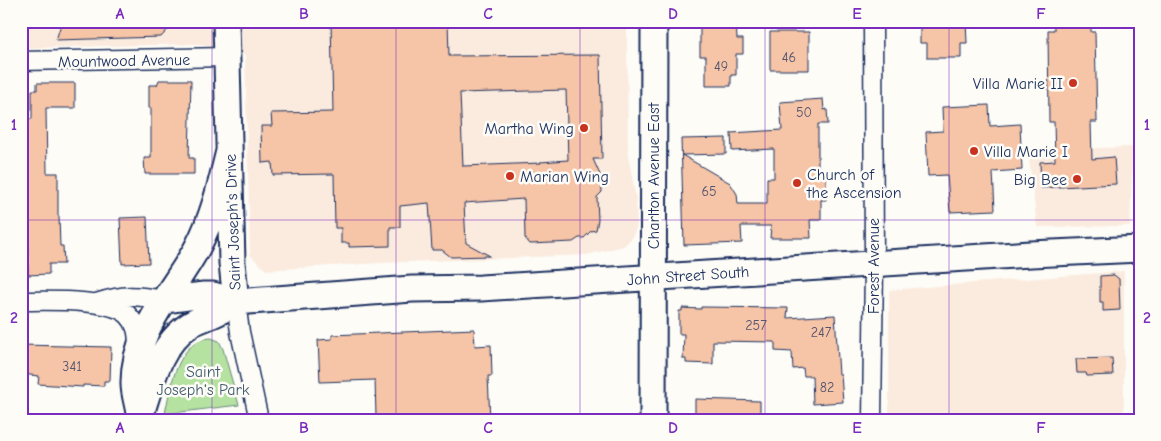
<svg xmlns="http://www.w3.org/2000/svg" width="1161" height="441" font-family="'Comic Neue',sans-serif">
	<rect width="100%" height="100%" fill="#fdfcf7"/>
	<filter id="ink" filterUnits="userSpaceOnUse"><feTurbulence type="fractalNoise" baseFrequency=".02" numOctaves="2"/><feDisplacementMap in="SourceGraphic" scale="10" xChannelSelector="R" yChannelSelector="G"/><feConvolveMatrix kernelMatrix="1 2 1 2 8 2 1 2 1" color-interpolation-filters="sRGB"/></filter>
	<g filter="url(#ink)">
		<path fill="#fbebdf" d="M 21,21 L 627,21 L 628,155 L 636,198 L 637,226 L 632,238 L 624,246 L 587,255 L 381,263 L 266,270 L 250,255 L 245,55 L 198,44 L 21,48 Z
			M 1133,147 L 1130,226 L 1037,227 L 1028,150 Z
			M 1124,271 L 1124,420 L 889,420 L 889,290 Z"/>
		<path fill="#b5e2a0" stroke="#68887f" d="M 211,338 L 219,341 L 223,349 L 239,405 L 165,414 C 170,388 178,339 211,338 Z"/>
		<path fill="#f6c4a6" stroke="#1b2f5e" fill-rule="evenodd" d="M 62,21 L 176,21 L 161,37 L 56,40 Z
			M 331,21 L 448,21 L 449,56 L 600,55 L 602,159 L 593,159 L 601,177 L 602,192 L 597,197 L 598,220 L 596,230 L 591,231 L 584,238 L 579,238 L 573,242 L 530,244 L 525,238 L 524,199 L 464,203 L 466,243 L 490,256 L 451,257 L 442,250 L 432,250 L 429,203 L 400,206 L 400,227 L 390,227 L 390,246 L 349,247 L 349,243 L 341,243 L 341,228 L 335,228 L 334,174 L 273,175 L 272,162 L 262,163 L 261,126 L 272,126 L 271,113 L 333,112 ZM 566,90 L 568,160 L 540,162 L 541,163 L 463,166 L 460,93 Z
			M 700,21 L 736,21 L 737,39 L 743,39 L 743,54 L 736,54 L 736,75 L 731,75 L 731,86 L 706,86 L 706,56 L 700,56 Z
			M 920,21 L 966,21 L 967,43 L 961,43 L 961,58 L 927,58 L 927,43 L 920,43 Z
			M 1054,21 L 1091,21 L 1091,32 L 1095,32 L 1097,122 L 1091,122 L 1092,159 L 1114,157 L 1116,184 L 1041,188 L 1040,162 L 1055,161 L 1054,122 L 1049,122 L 1048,30 L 1054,30 Z
			M 770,32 L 809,32 L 809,70 L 770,70 Z
			M 159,80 L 191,80 L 189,158 L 194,158 L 194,174 L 145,174 L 144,158 L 151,158 L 151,108 L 149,108 L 149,85 L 157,85 Z
			M 37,83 L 75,83 L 75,108 L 46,108 L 47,173 L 58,173 L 58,216 L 59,216 L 60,246 L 63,246 L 64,264 L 49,264 L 49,274 L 28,275 L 27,201 L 25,201 L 25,168 L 22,168 L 21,119 L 32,119 L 32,90 L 37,90 Z
			M 823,99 L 824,110 L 827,109 L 828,124 L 818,124 L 818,177 L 826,177 L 826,200 L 821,200 L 821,220 L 810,220 L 811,238 L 770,238 L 771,226 L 741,226 L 742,243 L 684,245 L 681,139 L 726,138 L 726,154 L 682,155 L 730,183 L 737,194 L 738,204 L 767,204 L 767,178 L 774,178 L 774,149 L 732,151 L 731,133 L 782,130 L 780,102 Z
			M 989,105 L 990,126 L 1020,124 L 1022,170 L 993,172 L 995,210 L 950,212 L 947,175 L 928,176 L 926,132 L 943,131 L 942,107 Z
			M 147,217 L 149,263 L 122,264 L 120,218 Z
			M 1114,275 L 1119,279 L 1120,310 L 1103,311 L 1103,302 L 1100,302 L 1100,276 Z
			M 701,307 L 788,308 L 787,318 L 835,315 L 839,374 L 841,374 L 843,402 L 813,404 L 812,376 L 804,376 L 803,368 L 793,369 L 792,352 L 775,351 L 775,342 L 713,341 L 713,364 L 686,363 L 686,359 L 683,359 L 684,334 L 679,334 L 679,311 L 682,311 L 682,308 L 701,309 Z
			M 474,329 L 475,346 L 491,345 L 492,376 L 488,376 L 490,420 L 381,420 L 380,416 L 376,417 L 375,380 L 320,382 L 318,340 L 332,339 L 332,335 Z
			M 21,345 L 111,347 L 110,381 L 104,381 L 104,386 L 83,385 L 83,387 L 38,384 L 39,376 L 21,374 Z
			M 1112,358 L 1113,375 L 1087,376 L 1086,373 L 1077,373 L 1076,359 Z
			M 695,399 L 760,401 L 760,420 L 695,420 Z"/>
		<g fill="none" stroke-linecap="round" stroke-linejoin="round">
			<defs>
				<path id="minor" d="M 21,61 L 227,57
					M 21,301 C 46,301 110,298 128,315 C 137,324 138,335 138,347
					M 236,302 L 240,332 L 259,420
					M 96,303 C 124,294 136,295 164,300
					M 872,420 L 874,264 L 873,21"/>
				<path id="secondary" d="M 226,21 L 232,263 L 236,302
					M 164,300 L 204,295 L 213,295 L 236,302
					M 139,414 C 138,404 134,394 134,384 C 133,331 173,292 197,248 C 213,218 221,184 229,151
					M 140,417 C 151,384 159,344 191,324 C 198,320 204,318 212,315 C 220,312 228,307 236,302 L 412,289 L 481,288 L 1031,254 L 1140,249
					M 653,420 L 654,21"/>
			</defs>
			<use href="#minor" stroke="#1b2f5e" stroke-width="21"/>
			<use href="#secondary" stroke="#1b2f5e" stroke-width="29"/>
			<use href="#minor" stroke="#fdfcf7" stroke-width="18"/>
			<use href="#secondary" stroke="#fdfcf7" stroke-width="25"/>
		</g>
	</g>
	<path fill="none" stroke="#7b2cbf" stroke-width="1" stroke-opacity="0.55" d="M 212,21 L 212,420M 396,21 L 396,420M 580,21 L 580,420M 765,21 L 765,420M 949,21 L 949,420M 21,220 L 1140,220"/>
	<g fill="#c8321e" stroke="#fdfcf7" stroke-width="2">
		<circle cx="1073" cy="83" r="5"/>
		<circle cx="584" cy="128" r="5"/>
		<circle cx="974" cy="151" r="5"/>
		<circle cx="510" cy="176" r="5"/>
		<circle cx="1077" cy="179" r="5"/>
		<circle cx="797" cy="183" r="5"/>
	</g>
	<g text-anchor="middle" stroke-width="5" stroke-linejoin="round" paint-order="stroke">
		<g font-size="14" fill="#525470">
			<text x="789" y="62">46</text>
			<text x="721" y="71">49</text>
			<text x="804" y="117">50</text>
			<text x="709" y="196">65</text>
			<text x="756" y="330">257</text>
			<text x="821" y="337">247</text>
			<text x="72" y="371">341</text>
			<text x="827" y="392">82</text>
		</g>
		<g font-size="16" fill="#1b2f5e" stroke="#fdfcf7">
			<text transform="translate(124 60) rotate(-1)" y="6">Mountwood Avenue</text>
			<text transform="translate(653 176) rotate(-90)" y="6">Charlton Avenue East</text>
			<text transform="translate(232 222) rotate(-92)" y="6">Saint Joseph's Drive</text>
			<text transform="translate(873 266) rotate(-90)" y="6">Forest Avenue</text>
			<text transform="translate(688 275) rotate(-4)" y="6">John Street South</text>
		</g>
		<g font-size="16" fill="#1b2f5e" stroke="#fdfcf7" text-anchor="end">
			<text x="1063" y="89">Villa Marie II</text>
			<text x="574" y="134">Martha Wing</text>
			<text x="984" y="157" text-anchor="start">Villa Marie I</text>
			<text x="807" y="180" text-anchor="start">Church of<tspan x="807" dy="18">the Ascension</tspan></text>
			<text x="520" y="182" text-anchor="start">Marian Wing</text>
			<text x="1067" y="185">Big Bee</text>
		</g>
		<g font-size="16" fill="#425c6e" stroke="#fdfcf7">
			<text x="203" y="377">Saint<tspan x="203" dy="18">Joseph's Park</tspan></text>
		</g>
	</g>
	<rect width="1161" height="441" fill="none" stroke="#fdfcf7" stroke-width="55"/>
	<rect x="28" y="28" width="1106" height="386" fill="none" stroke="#7b2cbf" stroke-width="2"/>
	<g font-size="16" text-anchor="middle" font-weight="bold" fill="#7b2cbf">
		<text x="120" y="19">A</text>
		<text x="304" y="19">B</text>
		<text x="488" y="19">C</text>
		<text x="673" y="19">D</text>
		<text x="857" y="19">E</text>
		<text x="1041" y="19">F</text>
		<text x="14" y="130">1</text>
		<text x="1147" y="130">1</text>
		<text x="14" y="323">2</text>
		<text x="1147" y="323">2</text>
		<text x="120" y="433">A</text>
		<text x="304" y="433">B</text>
		<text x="488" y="433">C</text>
		<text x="673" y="433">D</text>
		<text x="857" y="433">E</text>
		<text x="1041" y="433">F</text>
	</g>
</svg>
